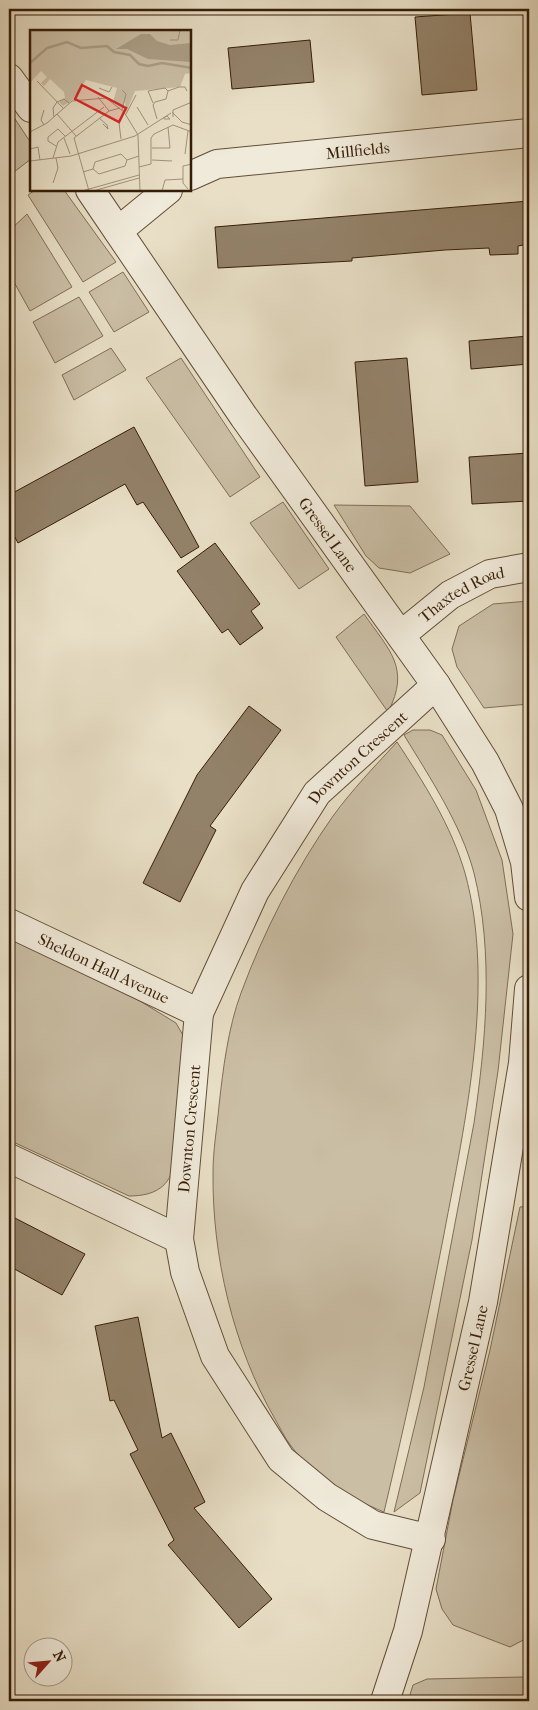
<svg xmlns="http://www.w3.org/2000/svg" width="538" height="1710" font-family="'IM FELL French Canon',serif">
	<rect width="100%" height="100%" fill="#e8dfc6"/>
	<filter id="stains"><feTurbulence type="fractalNoise" baseFrequency=".004" numOctaves="4"/><feColorMatrix values="0 0 0 0 .2 0 0 0 0 .09 0 0 0 0 .02 0 0 0 .5 -.17"/></filter>
	<radialGradient id="worn" r=".72"><stop offset=".6" stop-color="#630" stop-opacity="0"/><stop offset="1" stop-color="#630" stop-opacity=".3"/></radialGradient>
	<path fill="#cabea5" stroke="#806e56" d="M 9,110 L 31,143 L 31,159 L 14,172 L 9,163 Z
		M 35,190 L 64,190 L 116,262 L 83,282 L 28,195 Z
		M 27,214 L 72,287 L 30,311 L 9,273 L 9,231 Z
		M 123,272 L 149,312 L 114,332 L 89,292 Z
		M 79,297 L 103,336 L 55,363 L 33,322 Z
		M 111,348 L 126,370 L 74,400 L 62,375 Z
		M 181,358 L 260,477 L 230,497 L 146,378 Z
		M 283,502 L 329,569 L 299,589 L 250,523 Z
		M 334,505 L 410,506 L 450,554 L 410,573 L 379,568 L 366,556 Z
		M 529,601 L 529,704 L 484,708 L 457,667 L 452,649 L 459,626 L 493,604 Z
		M 364,614 C 389,650 411,668 388,712 L 336,637 Z
		M 413,730 L 430,730 L 442,735 L 476,790 L 502,860 L 513,934 L 498,1071 L 472,1240 L 420,1493 L 394,1512 L 424,1387 L 474,1123 C 486,1041 494,954 474,873 C 461,824 430,778 404,735 Z
		M 397,742 C 424,783 451,825 465,873 C 496,985 465,1122 444,1234 C 426,1327 406,1419 384,1512 C 349,1498 314,1476 291,1446 C 285,1438 280,1428 275,1419 C 233,1346 212,1256 213,1172 C 213,1150 217,1128 219,1106 C 223,1069 228,1028 241,993 C 264,931 295,870 333,816 C 352,790 375,766 397,742 Z
		M 9,937 L 140,1001 L 176,1023 L 184,1037 L 172,1172 C 165,1191 148,1196 129,1196 L 9,1140 Z
		M 529,1206 L 529,1637 L 510,1647 L 453,1625 L 442,1609 L 436,1589 L 453,1500 L 490,1350 L 520,1207 Z
		M 529,1673 L 529,1701 L 408,1701 L 413,1685 L 427,1679 L 524,1677 Z"/>
	<path fill="#93826a" stroke="#361d06" d="M 470,13 L 477,90 L 422,95 L 415,17 Z
		M 310,40 L 314,82 L 232,89 L 228,48 Z
		M 529,201 L 529,244 L 518,246 L 518,254 L 490,255 L 489,248 L 445,250 L 352,258 L 352,261 L 218,268 L 215,227 Z
		M 529,336 L 529,364 L 471,369 L 469,341 Z
		M 407,358 L 418,482 L 365,486 L 355,362 Z
		M 134,427 L 199,547 L 181,558 L 143,502 L 137,505 L 125,484 L 18,543 L 9,526 L 9,495 Z
		M 529,453 L 529,501 L 472,504 L 469,457 Z
		M 215,543 L 260,604 L 251,611 L 263,628 L 240,645 L 228,629 L 222,633 L 177,571 Z
		M 249,706 L 281,730 L 210,826 L 216,830 L 180,902 L 143,883 L 197,775 Z
		M 9,1215 L 85,1254 L 62,1295 L 9,1266 Z
		M 138,1317 L 162,1438 L 171,1433 L 205,1502 L 194,1508 L 272,1599 L 239,1628 L 168,1545 L 174,1540 L 130,1454 L 138,1450 L 114,1400 L 110,1401 L 95,1326 Z"/>
	<g fill="none" stroke-linecap="round" stroke-linejoin="round">
		<defs>
			<g id="minor">
				<path d="M 9,78 L 31,108"/>
				<path id="s1" d="M 190,176 L 217,164 L 529,133"/>
				<path id="s2" d="M 90,190 L 244,417 L 436,685 L 485,762 L 509,809 L 525,862 L 529,897"/>
				<path d="M 118,231 L 168,190"/>
				<path id="s3" d="M 401,635 L 450,595 L 490,574 L 529,567"/>
				<path id="s4" d="M 9,923 L 199,1013"/>
				<path d="M 9,1158 L 179,1239"/>
				<path id="s5" d="M 431,1539 L 373,1525 L 327,1497 L 281,1459 L 215,1356 L 185,1272 L 179,1239 L 199,1013 L 255,891 L 317,793 L 436,685"/>
				<path id="s6" d="M 385,1701 L 408,1631 L 483,1302 L 523,1063 L 529,989"/>
			</g>
		</defs>
		<use href="#minor" stroke="#624e36" stroke-width="30"/>
		<use href="#minor" stroke="#f0eada" stroke-width="28"/>
	</g>
	<g text-anchor="middle" stroke-width="4" stroke-linejoin="round" paint-order="stroke">
		<g font-size="16" fill="#361d06" stroke="#f0eada">
			<text dy="6" stroke="none"><textPath href="#s1" startOffset="171">Millfields</textPath></text>
			<text dy="6" stroke="none"><textPath href="#s2" startOffset="419">Gressel Lane</textPath></text>
			<text dy="6" stroke="none"><textPath href="#s3" startOffset="74">Thaxted Road</textPath></text>
			<text dy="6" stroke="none"><textPath href="#s5" startOffset="949">Downton Crescent</textPath></text>
			<text dy="6" stroke="none"><textPath href="#s4" startOffset="105">Sheldon Hall Avenue</textPath></text>
			<text dy="6" stroke="none"><textPath href="#s5" startOffset="529">Downton Crescent</textPath></text>
			<text dy="6" stroke="none"><textPath href="#s6" startOffset="364">Gressel Lane</textPath></text>
		</g>
	</g>
	<g transform="translate(30 30)">
		<rect width="161" height="161" fill="#e8dfc6"/>
		<path d="M 0,0 L 161,0 L 161,43 L 155,44 L 150,57 L 105,61 L 96,83 L 95,70 L 93,79 L 83,72 L 87,58 L 56,50 L 41,71 L 33,76 L 29,72 L 35,68 L 34,62 L 20,49 L 14,56 L 11,53 L 17,47 L 11,41 L 0,53 Z" fill="#cabea5"/>
		<path d="M 111,4 L 120,4 L 127,11 L 140,15 L 161,13 L 161,32 L 118,29 L 97,19 L 86,19 Z" fill="#ab9d85"/>
		<path fill="none" stroke="#ab9d85" stroke-width="2.5" d="M 0,33 L 17,18 L 37,12 L 51,18 L 77,16 L 84,22 L 100,25 L 109,34 L 118,36 L 132,33 L 162,38"/>
		<path fill="none" stroke="#a19179" stroke-width="1" d="M 140,10 L 148,10 L 150,0M 7,51 L 33,78M 69,58 L 79,62 L 82,57M 92,60 L 96,64 L 92,80M 68,67 L 79,81 L 90,78M 123,73 L 118,61 L 135,58 L 138,61M 107,77 L 118,95M 14,80 L 11,90 L 14,95M 142,82 L 152,92 L 162,95M 27,84 L 46,106M 96,84 L 106,65M 24,87 L 23,78 L 27,72 L 34,69 L 39,73M 143,87 L 143,80 L 162,72M 69,88 L 77,95 L 78,99 L 73,94M 127,89 L 123,75 L 125,72 L 136,69 L 138,61 L 149,57 L 155,57 L 157,61M 132,89 L 137,86 L 140,89 L 134,89M 89,93 L 91,109M 0,102 L 17,93 L 42,71 L 76,68 L 94,82 L 108,105 L 110,161M 34,108 L 40,124M 26,116 L 18,111 L 18,107 L 28,99 L 35,106M 122,118 L 140,118 L 138,97M 0,119 L 8,117 L 10,130M 155,124 L 158,101M 23,128 L 28,112 L 74,77M 122,130 L 142,131M 0,131 L 41,126 L 105,106 L 141,83M 109,137 L 121,134 L 121,108 L 124,104 L 143,95 L 162,102M 63,139 L 69,144 L 95,136 L 97,130 L 109,126M 53,142 L 63,139 L 65,132 L 91,124 L 97,130M 23,153 L 28,138 L 26,128M 158,159 L 153,153 L 153,136 L 162,134M 52,161 L 109,145M 59,161 L 44,108 L 79,81M 63,161 L 109,148M 132,161 L 135,150 L 153,149"/>
		<path fill="#d62828" fill-opacity="0.15" stroke="#d62828" stroke-width="2.5" d="M 52,55 L 96,78 L 89,92 L 45,69 Z"/>
		<rect width="161" height="161" fill="none" stroke="#361d06" stroke-width="2.5"/>
	</g>
	<rect width="538" height="1710" fill="none" stroke="#e8dfc6" stroke-width="30"/>
	<rect x="10" y="10" width="518" height="1690" fill="none" stroke="#361d06" stroke-width="2.5"/>
	<rect x="15" y="15" width="508" height="1680" fill="none" stroke="#361d06"/>
	<g transform="translate(48 1662) rotate(63)"><circle r="24" fill="#f0eada" stroke="#a69885"/>
	<path d="M0-4L9 19L0 12L-9 19Z" fill="#8f2418"/>
	<text y="-8" font-size="14" font-weight="bold" text-anchor="middle" fill="#361d06">N</text>
	</g>
	<rect width="100%" height="100%" filter="url(#stains)"/>
	<rect width="100%" height="100%" fill="url(#worn)"/>
</svg>
